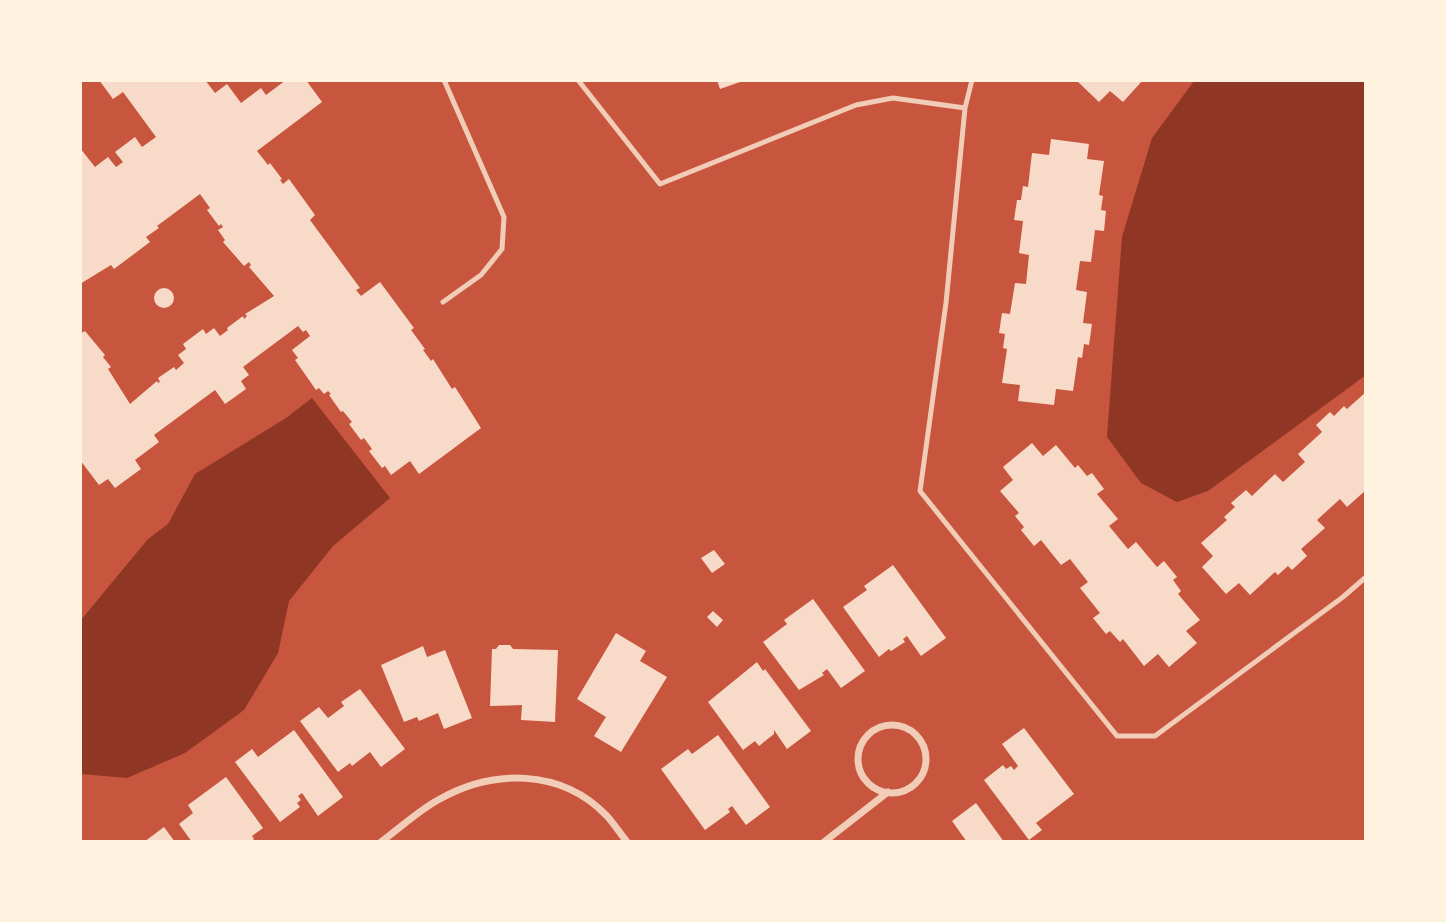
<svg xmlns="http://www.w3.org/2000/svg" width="1446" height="922" font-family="'PT Sans Narrow',sans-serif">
	<rect width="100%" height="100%" fill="#c8553d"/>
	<path fill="#8f3625" d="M 1194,81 L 1365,81 L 1366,375 L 1208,491 L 1177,502 L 1141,483 L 1107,437 L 1122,237 L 1152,138 Z
		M 312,398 L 390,498 L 333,546 L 289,601 L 278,653 L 244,710 L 185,753 L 127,778 L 81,774 L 81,620 L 148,539 L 168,524 L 195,474 L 286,418 Z"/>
	<path fill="#f7dbc8" d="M 99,80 L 205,80 L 215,93 L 227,84 L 241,103 L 261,88 L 266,95 L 286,80 L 306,80 L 322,102 L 257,151 L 268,165 L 270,163 L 282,179 L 280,180 L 283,184 L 289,179 L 315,215 L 310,220 L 360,288 L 356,290 L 361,296 L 380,282 L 414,328 L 411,330 L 425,349 L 423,350 L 431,361 L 433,359 L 452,389 L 455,387 L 481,428 L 419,474 L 410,461 L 391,475 L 385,466 L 382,468 L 369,451 L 372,449 L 364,438 L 361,440 L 349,424 L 352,422 L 343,411 L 341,412 L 329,395 L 331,394 L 328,391 L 324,394 L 319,388 L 316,390 L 295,360 L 298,358 L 292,350 L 310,336 L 306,330 L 303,332 L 298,326 L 243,367 L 249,375 L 241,381 L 246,389 L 225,404 L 215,390 L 154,435 L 159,442 L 135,460 L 141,469 L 115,488 L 108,479 L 99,485 L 80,460 L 80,334 L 85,331 L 105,355 L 103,357 L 111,367 L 108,369 L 130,404 L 157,381 L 158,383 L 160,382 L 158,378 L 174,367 L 176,370 L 184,363 L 178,355 L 186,349 L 183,344 L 203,329 L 206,334 L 214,328 L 220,336 L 228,330 L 227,328 L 243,316 L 244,319 L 247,316 L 245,314 L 274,296 L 249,267 L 251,265 L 249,262 L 244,266 L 223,242 L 225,240 L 218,230 L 223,227 L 221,224 L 219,226 L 207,210 L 210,208 L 200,194 L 157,226 L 159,228 L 146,237 L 150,242 L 114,269 L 111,265 L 80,284 L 80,148 L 95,167 L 108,157 L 116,167 L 123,162 L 115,152 L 135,137 L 142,147 L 156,137 L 123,92 L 113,99 Z
		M 717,80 L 743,80 L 743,81 L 720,89 Z
		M 1076,80 L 1143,80 L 1123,102 L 1110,91 L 1099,102 Z
		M 1051,139 L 1089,144 L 1087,159 L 1104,161 L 1099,195 L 1103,196 L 1101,210 L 1106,211 L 1104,231 L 1095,230 L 1091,262 L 1080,261 L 1076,290 L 1087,292 L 1083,323 L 1092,324 L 1089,345 L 1084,344 L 1082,358 L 1078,357 L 1073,391 L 1056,389 L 1054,405 L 1018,401 L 1020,385 L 1002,383 L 1007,349 L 1003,348 L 1005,334 L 999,333 L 1002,313 L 1010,314 L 1015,283 L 1026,284 L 1029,255 L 1019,253 L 1023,221 L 1014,220 L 1017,200 L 1021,200 L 1023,186 L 1028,187 L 1032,153 L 1049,155 Z
		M154 298a10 10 0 1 1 20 0a10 10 0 1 1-20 0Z
		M 1366,392 L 1366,490 L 1347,507 L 1340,499 L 1317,520 L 1325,528 L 1301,549 L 1307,556 L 1292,570 L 1288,566 L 1278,575 L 1275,572 L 1250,595 L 1239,583 L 1226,594 L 1202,567 L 1213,556 L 1201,543 L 1227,520 L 1224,517 L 1235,507 L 1231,503 L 1246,490 L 1252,496 L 1275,474 L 1283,482 L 1305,462 L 1298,454 L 1322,432 L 1316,425 L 1330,412 L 1334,416 L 1344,406 L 1347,409 Z
		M 1032,443 L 1043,456 L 1056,445 L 1075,468 L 1078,465 L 1087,476 L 1092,473 L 1104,489 L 1097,494 L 1118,519 L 1109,526 L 1128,549 L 1136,542 L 1157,567 L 1164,561 L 1177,577 L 1173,580 L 1181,591 L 1178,594 L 1200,620 L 1186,631 L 1197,643 L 1169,667 L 1158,654 L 1144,666 L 1123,639 L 1120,642 L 1110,631 L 1106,634 L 1093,618 L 1100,613 L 1080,588 L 1088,582 L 1070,559 L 1061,565 L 1041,540 L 1034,546 L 1021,530 L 1024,527 L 1015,516 L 1019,513 L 1000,491 L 1013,480 L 1003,467 Z
		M 714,550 L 725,564 L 712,573 L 701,558 Z
		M 893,565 L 946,638 L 921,656 L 907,636 L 903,639 L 905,642 L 891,651 L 889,649 L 879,657 L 843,607 L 867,590 L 864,586 Z
		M 813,599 L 865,671 L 841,688 L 827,669 L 822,673 L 824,675 L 799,690 L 763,642 L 787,624 L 784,620 Z
		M 713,611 L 723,620 L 717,627 L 707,617 Z
		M 616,633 L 646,651 L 640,661 L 667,677 L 621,752 L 594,736 L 606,717 L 577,699 Z
		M 499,645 L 510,645 L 513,649 L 558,650 L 555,722 L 521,720 L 522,705 L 490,706 L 492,649 L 496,649 Z
		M 423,646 L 427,657 L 445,650 L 472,718 L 444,729 L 438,713 L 419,721 L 417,717 L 404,722 L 381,665 Z
		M 757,662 L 763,671 L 765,669 L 811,731 L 787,749 L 774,730 L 774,734 L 759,746 L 755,741 L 743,750 L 708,702 Z
		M 360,689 L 405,749 L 381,767 L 370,752 L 352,766 L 350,763 L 338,772 L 300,721 L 319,707 L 328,718 L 344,706 L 341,702 Z
		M 1024,728 L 1074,794 L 1036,823 L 1042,830 L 1029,840 L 984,780 L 1003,765 L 1006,769 L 1011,766 L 1014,770 L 1018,766 L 1002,744 Z
		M 294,730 L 343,797 L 318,816 L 302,793 L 298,796 L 301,800 L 297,803 L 300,807 L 280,822 L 235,762 L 252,749 L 258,757 Z
		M 718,735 L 770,807 L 746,825 L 732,806 L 728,809 L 730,812 L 705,830 L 661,769 L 688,749 L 692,754 Z
		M 226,777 L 263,828 L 252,836 L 254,839 L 251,842 L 192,842 L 179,824 L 193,813 L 188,805 Z
		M 976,803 L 1004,842 L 967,842 L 952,821 Z
		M 164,827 L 175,842 L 144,842 Z"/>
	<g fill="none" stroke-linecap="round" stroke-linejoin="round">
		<path stroke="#f1ccb7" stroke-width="5" d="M 578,80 L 660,184 L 856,105 L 893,98 L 965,108
			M 972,80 L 965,108 L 946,303 L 920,491 L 1117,736 L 1155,736 L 1343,597 L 1366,577
			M 443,302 L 481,275 L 502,249 L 504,217 L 444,80"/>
		<path stroke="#f1ccb7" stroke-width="7" d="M858 759a34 34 0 1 1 68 0a34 34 0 1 1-68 0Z
			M 381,842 C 400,828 418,811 438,800 C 492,769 561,768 607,816 C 614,824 620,833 627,842
			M 824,842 L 888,792"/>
	</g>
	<rect width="1446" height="922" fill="none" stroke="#fff3e0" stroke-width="164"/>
</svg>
